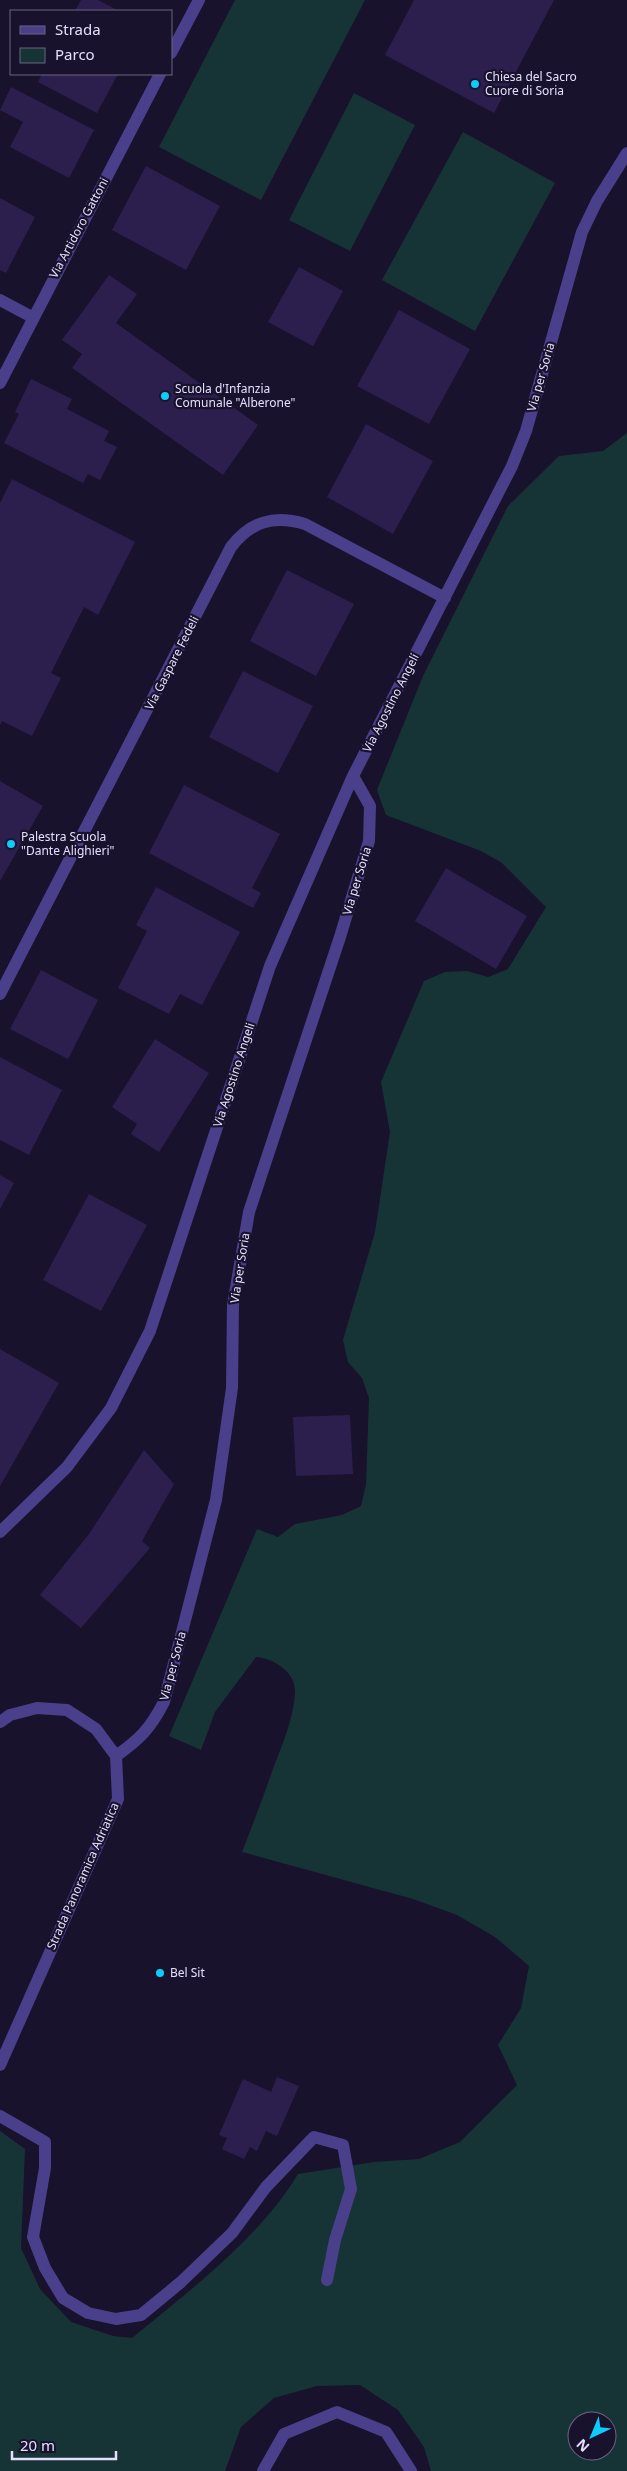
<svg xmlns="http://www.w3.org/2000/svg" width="627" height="2471" font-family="'Noto Sans',sans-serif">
	<rect width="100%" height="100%" fill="#19122c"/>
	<path fill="#163436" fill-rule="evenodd" d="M 235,0 L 365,0 L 261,200 L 159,147 Z
		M 354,93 L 415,125 L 350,251 L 289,220 Z
		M 463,132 L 555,183 L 475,331 L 382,280 Z
		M 627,433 L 627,2471 L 431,2471 L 424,2447 L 398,2410 L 360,2385 L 317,2386 L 274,2398 L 241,2427 L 225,2471 L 0,2471 L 0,2131 L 25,2149 L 21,2248 L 40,2289 L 71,2322 L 113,2336 L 132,2338 C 191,2289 257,2241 298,2174 L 374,2162 L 419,2159 L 460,2142 L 517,2085 L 498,2045 L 521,2008 L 529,1966 L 495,1937 L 457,1915 L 413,1899 L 242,1852 C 253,1824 264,1795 274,1766 C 283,1743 294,1717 295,1692 C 296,1672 273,1658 256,1657 L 215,1712 L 201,1750 L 169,1736 L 257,1529 L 278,1537 L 295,1524 L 342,1515 L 361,1506 L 366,1484 L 369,1398 L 362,1378 L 348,1362 L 343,1340 L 375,1232 L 390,1132 L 381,1082 L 424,981 L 445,972 L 467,971 L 488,977 L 508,969 L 546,907 L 502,863 L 481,851 L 386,815 L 377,790 L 423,676 L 508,506 L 559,456 L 603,451 ZM 577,2421 L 607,2421 L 607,2451 L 577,2451 Z"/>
	<path fill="#2d1f4d" d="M 81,0 L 98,0 L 119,11 L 75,11 Z
		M 414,0 L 554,0 L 494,113 L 385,55 Z
		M 42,74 L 118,74 L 97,113 L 38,82 Z
		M 11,87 L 94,130 L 69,178 L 10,147 L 23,122 L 0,110 Z
		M 146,166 L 220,206 L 186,270 L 112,230 Z
		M 0,198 L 35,217 L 6,273 L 0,270 Z
		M 299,267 L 343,291 L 313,346 L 268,322 Z
		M 109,275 L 137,294 L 116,323 L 258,425 L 223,475 L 72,368 L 82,354 L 62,340 Z
		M 399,310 L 470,349 L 429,424 L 357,386 Z
		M 31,379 L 72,399 L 67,409 L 109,431 L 104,441 L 117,447 L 100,480 L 88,474 L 83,483 L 4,443 L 19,414 L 15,412 Z
		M 366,424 L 433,461 L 393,534 L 327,497 Z
		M 12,479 L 135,542 L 98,615 L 84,607 L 51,673 L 61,678 L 32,736 L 2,721 L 0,725 L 0,503 Z
		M 287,570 L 354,604 L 316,676 L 250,641 Z
		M 243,671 L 313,706 L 278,773 L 209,737 Z
		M 0,781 L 43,806 L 0,881 Z
		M 184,785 L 280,834 L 252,888 L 261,893 L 253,908 L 149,853 Z
		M 446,868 L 527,916 L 496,969 L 415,921 Z
		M 156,887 L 240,932 L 202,1005 L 180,994 L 169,1014 L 118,988 L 147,931 L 136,925 Z
		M 41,970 L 98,1000 L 68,1059 L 10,1029 Z
		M 155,1039 L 209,1073 L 159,1152 L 131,1134 L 137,1124 L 112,1107 Z
		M 0,1057 L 62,1090 L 29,1155 L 0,1140 Z
		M 0,1175 L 14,1183 L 0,1209 Z
		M 89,1194 L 147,1225 L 101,1311 L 43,1280 Z
		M 0,1349 L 59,1383 L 0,1486 Z
		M 350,1415 L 353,1474 L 296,1476 L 293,1417 Z
		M 144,1450 L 174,1484 L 142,1541 L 150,1548 L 81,1628 L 40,1595 L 89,1534 Z
		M 277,2077 L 299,2086 L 277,2136 L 266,2131 L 257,2151 L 250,2147 L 244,2159 L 222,2149 L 227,2138 L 219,2135 L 243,2079 L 271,2092 Z"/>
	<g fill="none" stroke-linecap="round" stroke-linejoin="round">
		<path stroke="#493f8a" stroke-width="12" d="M 171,53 L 199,0
			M 0,300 L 32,317
			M 0,383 L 160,74
			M 0,994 L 231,547 C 251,521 274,515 305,524 L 445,598
			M 0,1532 L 67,1467 L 111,1408 L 150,1331 L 270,966 L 353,776 L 512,466 L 526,431 L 582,232 L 597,201 L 627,153
			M 0,1722 L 10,1715 L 37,1708 L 67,1710 L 96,1729 L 116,1756 L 118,1799 L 0,2065
			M 116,1756 C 140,1739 150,1729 164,1702 L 216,1500 L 232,1388 L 233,1305 L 249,1212 L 340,937 L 369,841 L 370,806 L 353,776
			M 0,2116 L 45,2142 L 45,2168 L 33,2237 L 45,2268 L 63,2298 L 88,2313 L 116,2319 L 141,2315 L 181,2282 L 232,2233 L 266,2187 L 314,2137 L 343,2145 L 351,2189 L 335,2240 L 327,2280
			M 263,2471 L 284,2434 L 337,2412 L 386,2432 L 411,2471"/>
	</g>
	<g fill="#10cbf9" stroke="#19122c" stroke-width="2">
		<circle cx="475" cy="84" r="5"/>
		<circle cx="165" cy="396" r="5"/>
		<circle cx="11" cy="844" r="5"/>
		<circle cx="160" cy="1973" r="5"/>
	</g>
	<g text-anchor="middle" stroke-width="4.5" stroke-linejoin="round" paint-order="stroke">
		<g font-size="12" fill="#e5dffe" stroke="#19122c" text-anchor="start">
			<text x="485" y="81">Chiesa del Sacro<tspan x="485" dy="14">Cuore di Soria</tspan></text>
			<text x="175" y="393">Scuola d'Infanzia<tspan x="175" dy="14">Comunale "Alberone"</tspan></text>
			<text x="21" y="841">Palestra Scuola<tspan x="21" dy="14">"Dante Alighieri"</tspan></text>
			<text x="170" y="1977">Bel Sit</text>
		</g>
		<g font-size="12" fill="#e5dffe" stroke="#19122c">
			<text transform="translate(79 228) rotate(-62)" y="4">Via Artidoro Gattoni</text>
			<text transform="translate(541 377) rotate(-74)" y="4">Via per Soria</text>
			<text transform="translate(172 663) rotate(-63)" y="4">Via Gaspare Fedeli</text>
			<text transform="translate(391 703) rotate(-63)" y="4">Via Agostino Angeli</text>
			<text transform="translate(357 881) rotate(-73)" y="4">Via per Soria</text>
			<text transform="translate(234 1075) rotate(-72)" y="4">Via Agostino Angeli</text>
			<text transform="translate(240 1268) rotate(-81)" y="4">Via per Soria</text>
			<text transform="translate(173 1666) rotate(-75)" y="4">Via per Soria</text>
			<text transform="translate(83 1876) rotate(-66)" y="4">Strada Panoramica Adriatica</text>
		</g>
	</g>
	<rect x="10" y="10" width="162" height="65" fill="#19122c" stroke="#6b6480"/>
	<rect x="20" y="26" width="25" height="8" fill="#493f8a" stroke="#6b6480"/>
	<text x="55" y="35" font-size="15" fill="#e5dffe">Strada</text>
	<rect x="20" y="48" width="25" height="15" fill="#163436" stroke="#6b6480"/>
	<text x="55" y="60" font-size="15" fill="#e5dffe">Parco</text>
	<g transform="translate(592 2436) rotate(224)"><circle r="24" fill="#19122c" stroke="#6b6480"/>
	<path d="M0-4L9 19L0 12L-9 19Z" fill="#10cbf9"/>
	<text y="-8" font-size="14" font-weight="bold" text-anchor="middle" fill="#e5dffe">N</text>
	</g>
	<path d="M12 2451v8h104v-8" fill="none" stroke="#e5dffe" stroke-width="2.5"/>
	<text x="20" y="2451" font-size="15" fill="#e5dffe" stroke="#19122c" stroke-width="4" paint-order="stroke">20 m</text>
</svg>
